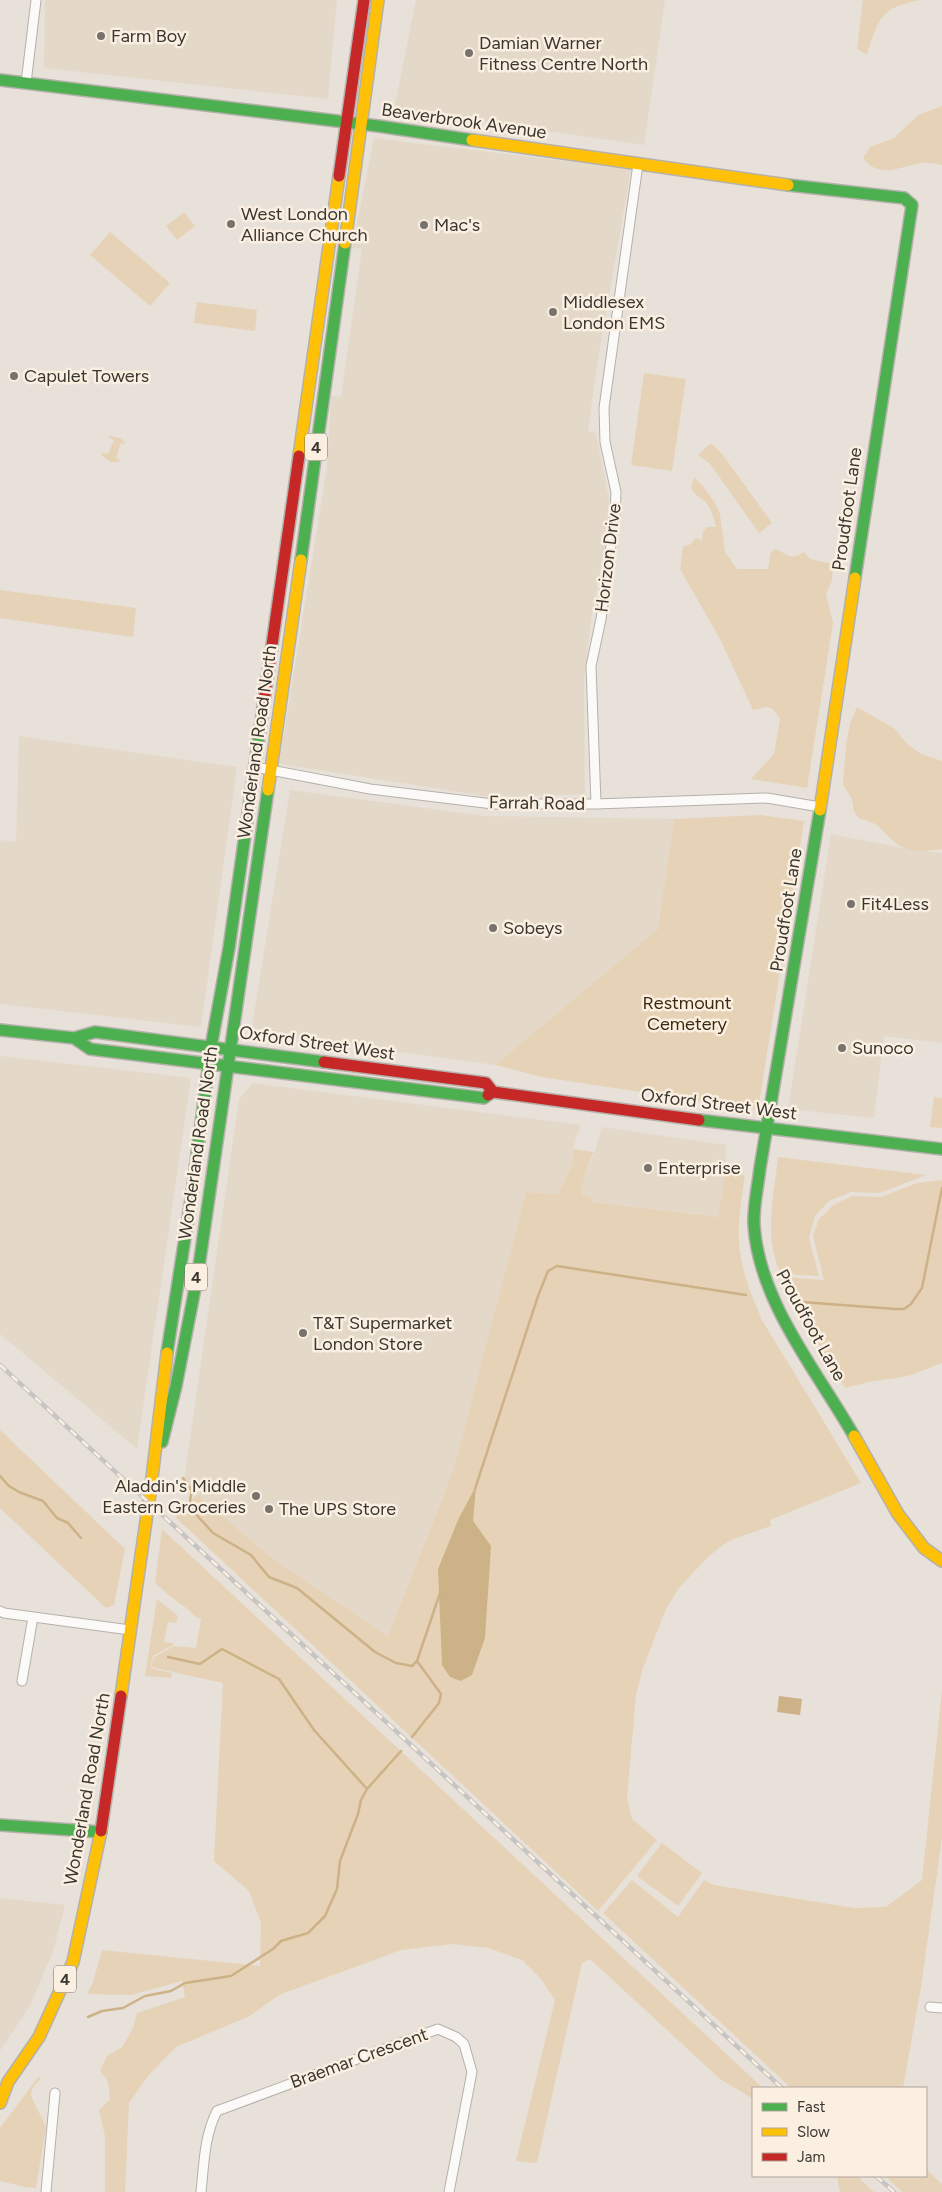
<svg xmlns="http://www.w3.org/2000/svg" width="942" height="2192" font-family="Figtree,sans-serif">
	<rect width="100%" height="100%" fill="#e7e1d9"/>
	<path fill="#e4d9c9" d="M 45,0 L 337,0 L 328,99 L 44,68 Z
		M 416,0 L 665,0 L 644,145 L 394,109 Z
		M 374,138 L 631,169 L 597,365 L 588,431 L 596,433 L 609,499 L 607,534 L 591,620 L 584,680 L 585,794 L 491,797 L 279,764 L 327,467 L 331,396 L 341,397 L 362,249 L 352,248 Z
		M 19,736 L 237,767 L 201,1027 L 0,1004 L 0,840 L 16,842 Z
		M 290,790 L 485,816 L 674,819 L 659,929 L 495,1065 L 251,1032 Z
		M 831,834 L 903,848 L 942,853 L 942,1043 L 884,1036 L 874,1118 L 788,1109 Z
		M 0,1056 L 191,1078 L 137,1449 L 0,1334 Z
		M 253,1083 L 581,1125 L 573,1149 L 574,1163 L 558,1194 L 527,1192 L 454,1468 L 388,1636 L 272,1558 L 197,1494 L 184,1480 L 239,1099 Z
		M 602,1127 L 726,1145 L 725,1173 L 718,1217 L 590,1202 L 581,1196 L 585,1173 L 593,1157 Z
		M 0,1898 L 65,1905 L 54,1949 L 30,2006 L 0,2051 Z"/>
	<path fill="#e6d3b7" d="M 863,0 L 921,0 C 879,8 879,18 867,55 L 857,49 Z
		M 942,106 L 942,165 C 936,164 928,162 922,163 C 901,166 879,180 863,158 L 870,147 L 894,138 L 918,115 Z
		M 184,212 L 195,226 L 177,240 L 166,226 Z
		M 110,232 L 170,283 L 150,306 L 90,255 Z
		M 197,302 L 257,310 L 255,331 L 194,323 Z
		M 644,373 L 686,379 L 672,471 L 631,465 Z
		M 111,436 L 122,439 L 126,445 L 121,443 L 116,458 L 121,461 C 113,464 108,462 102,455 L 102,453 L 108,454 L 114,440 L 108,437 Z
		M 711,443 L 723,455 L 772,523 L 759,533 L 711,465 L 698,455 Z
		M 694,477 L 703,486 L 715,503 L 720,514 L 725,552 L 737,569 L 768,569 L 771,552 L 776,549 C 789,555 789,561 804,552 L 810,559 L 833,564 L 832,580 L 826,594 L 833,623 L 807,788 L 751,779 L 774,754 L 780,719 L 773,709 L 766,707 L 753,710 L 720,639 L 680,569 L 683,546 L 689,545 L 696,538 L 702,540 L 703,531 L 707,527 L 716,527 C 714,517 711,506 703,500 C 698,496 694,494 691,488 Z
		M 0,590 L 136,608 L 133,637 L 0,618 Z
		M 857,707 L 895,729 L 907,744 L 921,754 L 942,761 L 942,849 C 930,850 913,853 902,847 C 883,836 884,823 860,819 L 854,812 L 852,799 L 843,785 L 846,744 L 850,724 Z
		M 761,815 L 804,821 L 758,1110 L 542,1077 L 495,1065 L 658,929 L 674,819 Z
		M 934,1097 L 942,1098 L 942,1128 L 930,1127 Z
		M 573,1149 L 594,1152 L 585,1173 L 581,1196 L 591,1197 L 591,1202 L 718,1217 L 725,1173 L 745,1175 C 742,1197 738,1219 739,1241 C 740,1268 752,1296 762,1320 L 861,1483 L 770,1520 L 771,1526 L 733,1539 L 721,1546 L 706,1559 L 678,1589 L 665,1611 L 642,1671 L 636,1695 L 627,1798 L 632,1819 L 657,1840 L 598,1911 L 175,1517 L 197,1494 L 272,1558 L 388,1636 L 454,1468 L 526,1192 L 558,1194 L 573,1163 Z
		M 778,1157 L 926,1175 L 880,1193 L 851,1192 L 829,1201 L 815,1216 L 809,1238 L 819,1276 L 781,1274 C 763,1238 774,1195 778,1157 Z
		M 942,1180 L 942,1363 L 908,1376 L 869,1382 L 845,1388 L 796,1308 L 787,1277 L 824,1280 L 813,1236 L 819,1219 L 833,1205 L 852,1196 L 881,1197 L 917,1183 Z
		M 0,1430 L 125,1549 L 114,1605 L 106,1608 L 0,1508 Z
		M 162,1529 L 763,2088 L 753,2088 L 753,2099 L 720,2079 L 590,1959 L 582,1963 L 537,2163 L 516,2161 L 555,2000 L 541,1979 L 522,1960 L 488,1948 L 453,1944 L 401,1950 L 279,1995 L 250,2016 L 176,2047 L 148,2076 L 129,2103 L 125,2192 L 105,2192 L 105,2136 L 99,2110 L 110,2099 L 108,2082 L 100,2070 L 107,2056 L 122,2047 L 133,2028 L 137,2013 L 185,1997 L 182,1981 L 131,1995 L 87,1994 L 93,1982 L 102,1950 L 260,1966 L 261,1923 L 249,1891 L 214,1861 L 223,1683 L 151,1667 L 154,1657 L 174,1646 L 196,1648 L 201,1619 C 192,1616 192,1612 185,1607 C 173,1599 166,1593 155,1583 Z
		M 157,1599 L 178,1616 L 176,1623 L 168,1622 L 164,1642 L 173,1643 L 173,1645 L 153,1656 L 150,1668 L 172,1673 L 171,1678 L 145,1676 Z
		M 942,1690 L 942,1838 L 921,1987 L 903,2088 L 791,2088 L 603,1913 L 632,1880 L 678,1917 L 704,1880 L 714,1885 L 854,1908 L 886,1907 L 922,1880 Z
		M 662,1843 L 702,1873 L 678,1906 L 637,1876 Z
		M 39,2076 L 40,2079 L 32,2089 L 31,2096 L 46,2127 L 36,2188 L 25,2187 L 0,2181 L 0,2128 Z
		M 926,2169 L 942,2184 L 942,2192 L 902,2192 L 885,2176 L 926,2176 Z
		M 837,2176 L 857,2176 L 874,2192 L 840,2192 Z"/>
	<path fill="#cdb187" d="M 476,1486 L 473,1521 L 491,1546 L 485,1638 L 472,1675 L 461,1681 L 450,1677 L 442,1665 L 438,1569 L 458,1520 Z
		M 779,1696 L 802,1699 L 800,1715 L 777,1712 Z"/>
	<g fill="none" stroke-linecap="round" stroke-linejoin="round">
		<path stroke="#cdb187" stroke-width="2.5" d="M 802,1302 L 895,1309 L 904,1309 L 911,1304 L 922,1288 L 942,1188
			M 0,1476 L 9,1486 L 19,1492 L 43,1501 L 57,1518 L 68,1523 L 81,1538
			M 183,1478 L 192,1491 L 190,1500 L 193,1511 L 213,1533 L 251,1555 L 269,1577 L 297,1588 L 375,1652 L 396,1663 L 412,1666 L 417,1661 L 440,1593
			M 475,1489 L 538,1296 L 548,1271 L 557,1266 L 746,1295
			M 168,1657 L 200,1664 L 222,1649 L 279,1679 L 314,1730 L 367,1789
			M 412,1737 L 439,1703 L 441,1694 L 417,1661
			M 88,2017 L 102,2011 L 123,2008 L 145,1996 L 171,1991 L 185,1983 L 231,1976 L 273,1949 L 281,1941 L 308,1933 L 325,1916 L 337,1889 L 340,1861 L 358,1814 L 361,1800 L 367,1789 L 401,1751"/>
		<defs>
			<path id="street" d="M 26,83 L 36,0
				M 255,767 L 370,789 L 493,804 L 596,804 L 767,798 L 820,807
				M 596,804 L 591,666 L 601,619 L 615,515 L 616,492 L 605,442 L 604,408 L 638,164
				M 0,1611 L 4,1613 L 130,1630
				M 22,1681 L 33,1617
				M 930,2007 L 942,2008
				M 46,2192 L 55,2093
				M 201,2192 C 204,2165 204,2136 217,2111 L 438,2029 L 456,2037 L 464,2044 L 472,2072 L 449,2192"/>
			<path id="fast" d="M 0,80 L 378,126 L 472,140
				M 788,185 L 904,198 L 912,205 L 855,578
				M 301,560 L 345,243
				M 820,810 L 760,1168 C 758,1186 753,1207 754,1225 C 759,1302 817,1371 854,1436
				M 0,1030 L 74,1038 L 95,1032 L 324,1062
				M 74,1038 L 90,1049 L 484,1098 L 488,1095
				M 699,1120 L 942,1149
				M 167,1353 L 192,1193 L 211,1047 L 229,948 L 264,701
				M 162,1442 L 176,1386 L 198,1273 L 268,790
				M 0,1825 L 101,1832"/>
			<path id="slow" d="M 472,140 L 788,185
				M 345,243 L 378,0
				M 299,456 L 339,176
				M 268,790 L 301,560
				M 820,810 L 855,578
				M 854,1436 L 898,1514 L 924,1548 L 942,1561
				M 121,1696 L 151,1486 L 167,1353
				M 0,2103 L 8,2082 L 39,2037 L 73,1962 L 101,1831"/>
			<path id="jam" d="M 339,176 L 364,0
				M 264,701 L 299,456
				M 324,1062 L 486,1083 L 493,1092
				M 488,1095 L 493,1092 L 699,1120
				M 101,1831 L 121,1696"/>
		</defs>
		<use href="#street" stroke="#b5b1aa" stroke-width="11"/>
		<use href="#fast" stroke="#b5b1aa" stroke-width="14"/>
		<use href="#slow" stroke="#b5b1aa" stroke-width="14"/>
		<use href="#jam" stroke="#b5b1aa" stroke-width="14"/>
		<use href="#street" stroke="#fbfaf9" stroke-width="9"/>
		<use href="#fast" stroke="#4caf50" stroke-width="11"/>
		<use href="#slow" stroke="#ffc107" stroke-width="11"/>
		<use href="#jam" stroke="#c62828" stroke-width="11"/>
		<defs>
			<path id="rail" d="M 0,1365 L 782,2088
				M 876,2176 L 894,2192"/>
		</defs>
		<use href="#rail" stroke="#c7c5c3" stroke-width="4.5"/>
		<use href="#rail" stroke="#faefe0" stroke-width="2.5" stroke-dasharray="8" stroke-linecap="butt"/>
	</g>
	<g fill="#77726b" stroke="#faefe0" stroke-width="2">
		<circle cx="101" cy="36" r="5"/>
		<circle cx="469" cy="53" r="5"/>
		<circle cx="231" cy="224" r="5"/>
		<circle cx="424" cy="225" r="5"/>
		<circle cx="553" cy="312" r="5"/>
		<circle cx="14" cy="376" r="5"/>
		<circle cx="851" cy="904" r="5"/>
		<circle cx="493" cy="928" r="5"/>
		<circle cx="842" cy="1048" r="5"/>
		<circle cx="648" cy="1168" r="5"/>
		<circle cx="303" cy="1333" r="5"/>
		<circle cx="256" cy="1496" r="5"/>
		<circle cx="269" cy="1509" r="5"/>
	</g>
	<g text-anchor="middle" stroke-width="5" stroke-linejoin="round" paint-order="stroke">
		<g fill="#faefe0" stroke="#746e65" stroke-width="1">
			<rect x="305" y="433.5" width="22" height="27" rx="4"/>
			<rect x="185" y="1263.5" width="22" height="27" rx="4"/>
			<rect x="54" y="1965.5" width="22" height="27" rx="4"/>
		</g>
		<g font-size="16" font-weight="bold" fill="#3a3630">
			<text x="316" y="453">4</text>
			<text x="196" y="1283">4</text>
			<text x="65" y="1985">4</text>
		</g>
		<g font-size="18" fill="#3a3630" stroke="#faefe0" text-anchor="start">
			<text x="111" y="42">Farm Boy</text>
			<text x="479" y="49">Damian Warner<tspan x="479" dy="21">Fitness Centre North</tspan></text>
			<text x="241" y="220">West London<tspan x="241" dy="21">Alliance Church</tspan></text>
			<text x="434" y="231">Mac's</text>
			<text x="563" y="308">Middlesex<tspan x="563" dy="21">London EMS</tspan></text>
			<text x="24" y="382">Capulet Towers</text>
			<text x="861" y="910">Fit4Less</text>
			<text x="503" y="934">Sobeys</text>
			<text x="852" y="1054">Sunoco</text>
			<text x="658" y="1174">Enterprise</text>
			<text x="313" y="1329">T&amp;T Supermarket<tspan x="313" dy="21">London Store</tspan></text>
			<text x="246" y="1492" text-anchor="end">Aladdin's Middle<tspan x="246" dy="21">Eastern Groceries</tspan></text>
			<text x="279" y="1515">The UPS Store</text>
		</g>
		<g font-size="18" fill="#3a3630" stroke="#faefe0">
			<text transform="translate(464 121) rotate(8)" y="6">Beaverbrook Avenue</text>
			<text transform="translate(847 509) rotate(-82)" y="6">Proudfoot Lane</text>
			<text transform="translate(608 558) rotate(-83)" y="6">Horizon Drive</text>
			<text transform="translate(257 742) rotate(-82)" y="6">Wonderland Road North</text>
			<text transform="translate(537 803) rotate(1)" y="6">Farrah Road</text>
			<text transform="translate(786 910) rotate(-81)" y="6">Proudfoot Lane</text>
			<text transform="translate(317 1043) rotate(8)" y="6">Oxford Street West</text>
			<text transform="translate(719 1104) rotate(7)" y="6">Oxford Street West</text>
			<text transform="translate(198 1143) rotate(-82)" y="6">Wonderland Road North</text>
			<text transform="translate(811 1325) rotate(61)" y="6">Proudfoot Lane</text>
			<text transform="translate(87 1789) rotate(-80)" y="6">Wonderland Road North</text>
			<text transform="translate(359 2058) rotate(-20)" y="6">Braemar Crescent</text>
		</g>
		<g font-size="18" fill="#3b2a10" stroke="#faefe0">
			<text x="687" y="1009">Restmount<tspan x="687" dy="21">Cemetery</tspan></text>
		</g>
	</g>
	<rect x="752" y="2087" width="175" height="90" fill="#faefe0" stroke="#ada59a"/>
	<rect x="762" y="2103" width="25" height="8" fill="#4caf50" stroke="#ada59a"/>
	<text x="797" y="2112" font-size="15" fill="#3a3630">Fast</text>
	<rect x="762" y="2128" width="25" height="8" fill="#ffc107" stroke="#ada59a"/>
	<text x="797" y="2137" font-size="15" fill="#3a3630">Slow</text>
	<rect x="762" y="2153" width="25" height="8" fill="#c62828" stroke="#ada59a"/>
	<text x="797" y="2162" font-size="15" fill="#3a3630">Jam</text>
</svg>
